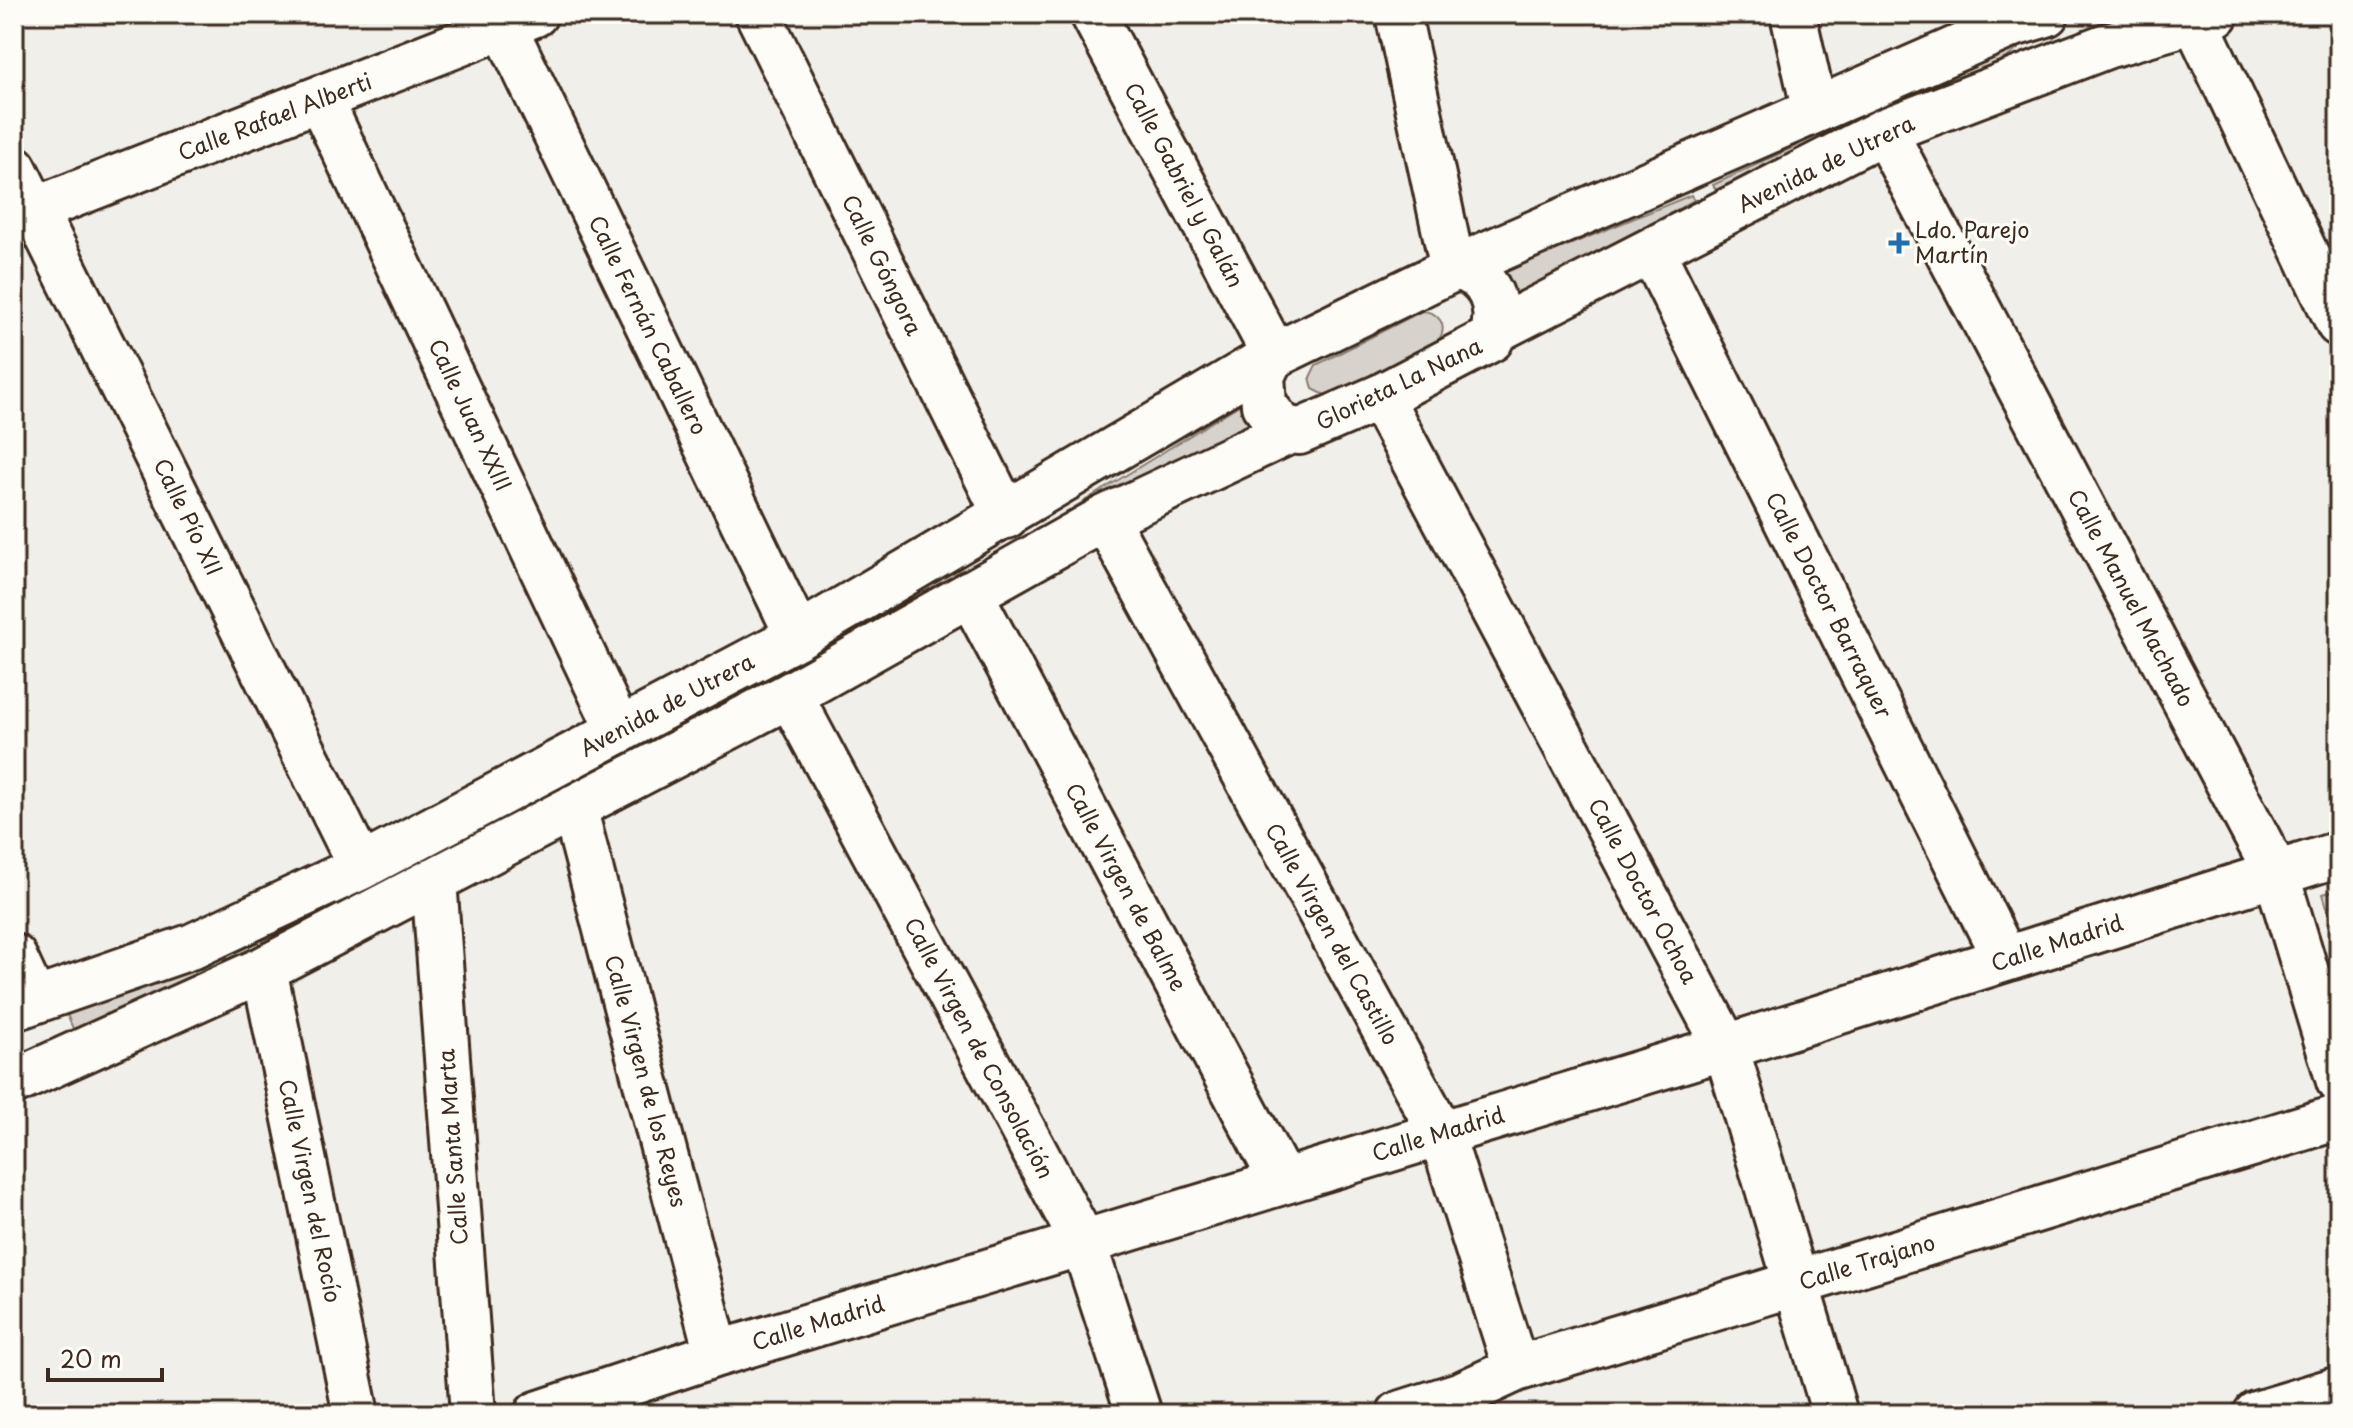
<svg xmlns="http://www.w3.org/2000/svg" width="2353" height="1428" font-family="'Playpen Sans',sans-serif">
	<defs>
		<pattern id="park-crowns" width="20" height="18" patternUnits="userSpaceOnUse" patternTransform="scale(2)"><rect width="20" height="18" fill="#d7d2cc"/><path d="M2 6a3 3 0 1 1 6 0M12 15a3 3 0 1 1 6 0" fill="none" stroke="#b9b4af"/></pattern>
	</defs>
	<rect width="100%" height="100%" fill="#f1efea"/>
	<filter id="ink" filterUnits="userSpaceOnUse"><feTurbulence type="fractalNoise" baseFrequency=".0125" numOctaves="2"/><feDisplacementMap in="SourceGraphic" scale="16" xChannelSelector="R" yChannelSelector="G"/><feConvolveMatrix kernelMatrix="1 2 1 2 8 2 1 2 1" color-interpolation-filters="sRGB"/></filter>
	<g filter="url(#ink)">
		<path fill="#d7d2cc" stroke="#897e75" stroke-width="2" d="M 2026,42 L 2008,57 L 1716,190 L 1713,185 L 1908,93 Z
			M 1691,195 L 1694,200 L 1508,305 L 1493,276 Z
			M 1422,311 C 1439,312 1449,326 1438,341 L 1331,398 L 1313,389 L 1310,377 L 1316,365 Z
			M 1244,402 L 1256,431 L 1070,521 L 1065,513 Z
			M 209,963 L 212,971 L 77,1038 L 65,1010 Z"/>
		<path fill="url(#park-crowns)" stroke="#897e75" stroke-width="2" d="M 2339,889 L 2339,947 L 2323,894 Z"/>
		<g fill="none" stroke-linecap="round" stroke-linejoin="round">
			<defs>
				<path id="minor" d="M 498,14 L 798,636
					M 758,14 L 1006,516
					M 1093,14 L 1275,356
					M 1398,14 L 1453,269
					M 1793,14 L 1814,108
					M 2195,20 L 2339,324
					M 320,99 L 619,731
					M 1884,131 L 2276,873 L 2339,1081
					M 14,168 L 361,867
					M 14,218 L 535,14
					M 1652,251 L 2005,959
					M 1494,331 L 1884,131 L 2109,45 L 2216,14
					M 1271,357 L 1262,376 L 1264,405 L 1281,426 L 1299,432 L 1380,397 L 1491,339 C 1503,308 1490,274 1456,267
					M 1380,397 L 1726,1047 L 1835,1414
					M 1105,518 L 1441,1133 L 1516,1369
					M 970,593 L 1282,1181
					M 790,695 L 1083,1242 L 1139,1414
					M 574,807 L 717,1354
					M 434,880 L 473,1414
					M 14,957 L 34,1000
					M 264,969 L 356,1414
					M 14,1008 L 193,946 L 361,867 L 798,636 L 1271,357 L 1453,269 L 2013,24 L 2046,14
					M 14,1082 L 264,969 L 790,695 L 1105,518 L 1290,431
					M 537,1414 L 717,1354 L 1726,1047 L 2339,854
					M 1399,1414 L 1462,1394 L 1516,1369 L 2339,1117
					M 2256,1414 L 2339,1389"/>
			</defs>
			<use href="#minor" stroke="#3b2a1e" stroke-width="50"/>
			<use href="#minor" stroke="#fdfcf7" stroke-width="44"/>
		</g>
	</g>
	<path fill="#1f6fb2" stroke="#fdfcf7" stroke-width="3" d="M1895 231h8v8h8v8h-8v8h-8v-8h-8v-8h8z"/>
	<g text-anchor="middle" stroke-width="6" stroke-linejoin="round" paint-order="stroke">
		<g font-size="22" fill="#3b2a1e" stroke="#fdfcf7">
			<text transform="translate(275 117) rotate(-21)" y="8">Calle Rafael Alberti</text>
			<text transform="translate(1826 164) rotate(-26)" y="8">Avenida de Utrera</text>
			<text transform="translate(1184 185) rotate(62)" y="8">Calle Gabriel y Galán</text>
			<text transform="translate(882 265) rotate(64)" y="8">Calle Góngora</text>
			<text transform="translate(648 325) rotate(64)" y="8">Calle Fernán Caballero</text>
			<text transform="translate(1399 384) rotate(-26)" y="8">Glorieta La Nana</text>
			<text transform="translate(470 415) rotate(65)" y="8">Calle Juan XXIII</text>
			<text transform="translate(188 517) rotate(64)" y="8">Calle Pío XII</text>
			<text transform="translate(2131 598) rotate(62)" y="8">Calle Manuel Machado</text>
			<text transform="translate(1829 605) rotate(63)" y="8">Calle Doctor Barraquer</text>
			<text transform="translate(667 705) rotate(-28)" y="8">Avenida de Utrera</text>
			<text transform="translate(1126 887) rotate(62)" y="8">Calle Virgen de Balme</text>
			<text transform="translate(1643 891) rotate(62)" y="8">Calle Doctor Ochoa</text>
			<text transform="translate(1332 934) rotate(61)" y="8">Calle Virgen del Castillo</text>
			<text transform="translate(2057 943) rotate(-18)" y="8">Calle Madrid</text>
			<text transform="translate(979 1048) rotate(62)" y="8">Calle Virgen de Consolación</text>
			<text transform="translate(646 1081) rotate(75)" y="8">Calle Virgen de los Reyes</text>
			<text transform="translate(1438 1134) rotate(-17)" y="8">Calle Madrid</text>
			<text transform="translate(453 1147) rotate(-94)" y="8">Calle Santa Marta</text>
			<text transform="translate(310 1191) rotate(78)" y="8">Calle Virgen del Rocío</text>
			<text transform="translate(1867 1262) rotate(-17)" y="8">Calle Trajano</text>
			<text transform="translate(818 1323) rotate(-17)" y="8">Calle Madrid</text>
		</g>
		<g font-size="22" fill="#3b2a1e" stroke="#fdfcf7" text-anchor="start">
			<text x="1915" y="238">Ldo. Parejo<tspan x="1915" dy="25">Martín</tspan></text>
		</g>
	</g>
	<rect width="2353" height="1428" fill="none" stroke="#fdfcf7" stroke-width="48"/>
	<rect x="24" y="24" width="2305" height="1380" fill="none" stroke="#3b2a1e" stroke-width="3" filter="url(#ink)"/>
	<path d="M48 1368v12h114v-12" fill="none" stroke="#3b2a1e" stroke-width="4"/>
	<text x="60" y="1368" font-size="24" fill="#3b2a1e" stroke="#fdfcf7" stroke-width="6" paint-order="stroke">20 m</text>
</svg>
